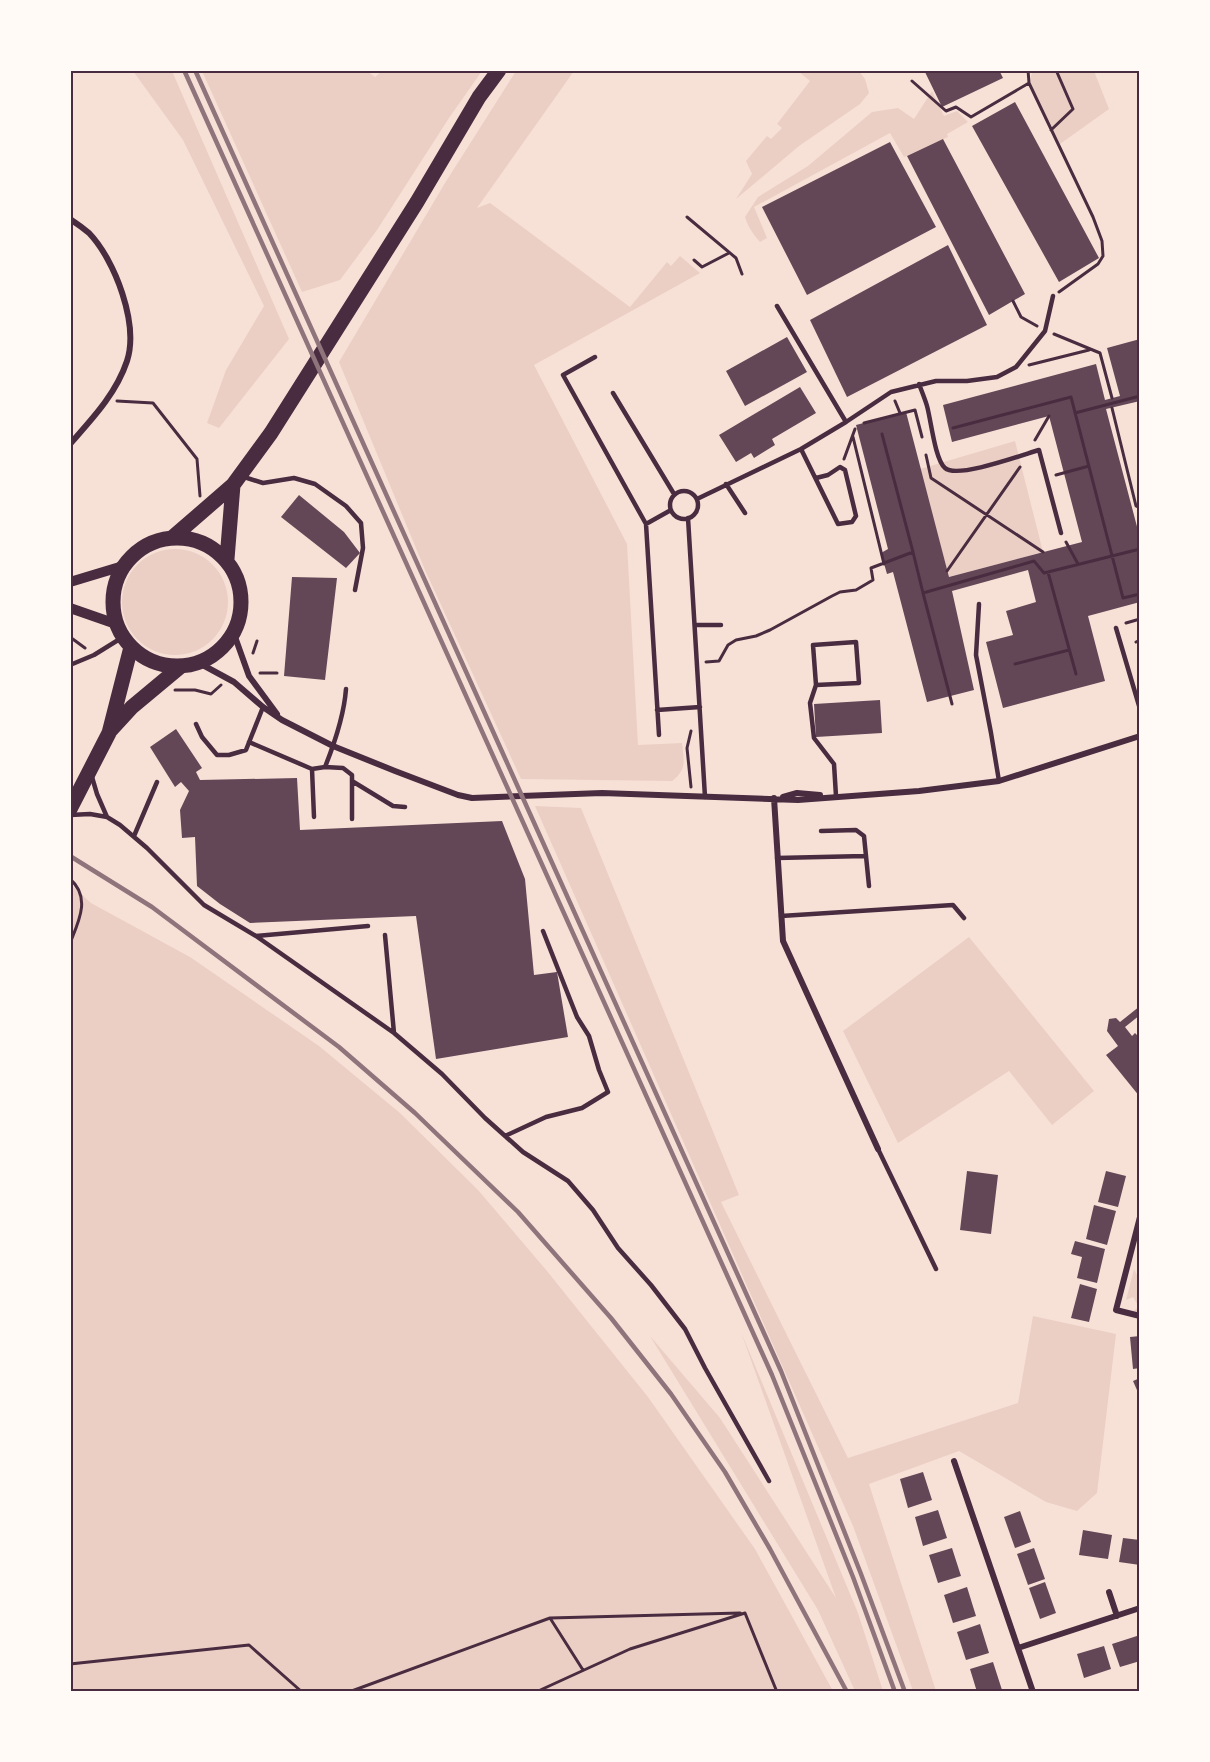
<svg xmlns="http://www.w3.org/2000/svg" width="1210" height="1762" font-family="'Titillium Web',sans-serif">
	<rect width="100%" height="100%" fill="#f7e1d7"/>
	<path fill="#ebcfc5" d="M 133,71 L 172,71 L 289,339 L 219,428 L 207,423 L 226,370 L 264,306 L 183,140 Z
		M 367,71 L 375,77 L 382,71 L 482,71 L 449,118 L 377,230 L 340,280 L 302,292 L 202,71 Z
		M 516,71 L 574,71 L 477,208 L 490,203 L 630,307 L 667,262 L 671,266 L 680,256 L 700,273 L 534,365 L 627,544 L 638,745 L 682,743 C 684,760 687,770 672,781 L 521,779 L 425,570 L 339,362 L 445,183 Z
		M 798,71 L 859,71 L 865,79 L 869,93 L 860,104 L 799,146 L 736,199 L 752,174 L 746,161 L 767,136 L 771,139 L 782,128 L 777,124 L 810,81 Z
		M 1032,71 L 1094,71 L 1109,109 L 1060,144 L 1030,82 Z
		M 932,91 L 944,116 L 957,111 L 968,122 L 947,134 L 948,137 L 904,157 L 890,133 L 754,207 L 767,238 L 760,242 C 753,234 748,227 745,217 L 758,197 L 808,166 L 872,112 L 898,108 L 914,119 Z
		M 1015,441 L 1043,552 L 949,577 L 920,469 Z
		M122 602a53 53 0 1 1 106 0a53 53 0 1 1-106 0Z
		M 535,806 L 581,808 L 739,1195 L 721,1202 L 848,1458 L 1018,1403 L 1033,1316 L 1116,1334 L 1097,1493 L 1077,1511 L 1046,1502 L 959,1451 L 869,1484 L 936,1691 L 913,1691 L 853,1526 Z
		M 70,884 L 91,903 L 190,957 L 319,1046 L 400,1113 L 478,1190 L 547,1271 L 648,1397 L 755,1549 L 833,1691 L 71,1691 Z
		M 969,937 L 1094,1091 L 1052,1125 L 1009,1071 L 898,1143 L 843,1031 Z
		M 1134,1269 L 1137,1275 L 1139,1274 L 1139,1313 L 1133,1311 L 1139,1307 L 1133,1297 L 1126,1300 Z
		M 741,1332 L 858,1613 L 883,1691 L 855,1691 L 818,1610 L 650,1336 L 720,1418 L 836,1598 Z"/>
	<path fill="#644757" d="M 924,70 L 999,70 L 1003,78 L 942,107 Z
		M 1015,102 L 1099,258 L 1059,282 L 972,126 Z
		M 943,139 L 1025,294 L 989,315 L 907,156 Z
		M 890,142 L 936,227 L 807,295 L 762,207 Z
		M 948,245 L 987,325 L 847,397 L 810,320 Z
		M 787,337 L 807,372 L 745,406 L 726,371 Z
		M 1140,339 L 1140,401 L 1106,409 L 1140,538 L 1140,602 L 1088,616 L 1105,681 L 1003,708 L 986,642 L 1013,635 L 1006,611 L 1036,602 L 1028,570 L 952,591 L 974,690 L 927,702 L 893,572 L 887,574 L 881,553 L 888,549 L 856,425 L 906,412 L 949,577 L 1082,542 L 1049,416 L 952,442 L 943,405 L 1096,364 L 1105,400 L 1120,396 L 1107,348 Z
		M 800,387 L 816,413 L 772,439 L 775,445 L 754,458 L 751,453 L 736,462 L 719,435 Z
		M 299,495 L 344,532 L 360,553 L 346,568 L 281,517 Z
		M 292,577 L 337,578 L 325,680 L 284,676 Z
		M 880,700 L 882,733 L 816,737 L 814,704 Z
		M 176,729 L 202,768 L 196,772 L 200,780 L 297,778 L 300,830 L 502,821 L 525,879 L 534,975 L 557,972 L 568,1037 L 436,1059 L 416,916 L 250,923 L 220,904 L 197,886 L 195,837 L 182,838 L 180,810 L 189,791 L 181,782 L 175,787 L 150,747 Z
		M 1140,1006 L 1140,1015 L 1125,1027 L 1132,1036 L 1135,1033 L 1140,1038 L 1140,1097 L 1106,1055 L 1118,1046 L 1107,1031 L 1109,1019 L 1116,1018 L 1120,1022 Z
		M 967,1171 L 998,1175 L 991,1234 L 960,1230 Z
		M 1106,1171 L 1126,1176 L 1118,1207 L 1098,1202 Z
		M 1094,1205 L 1116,1211 L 1107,1245 L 1086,1239 Z
		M 1075,1241 L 1105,1249 L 1097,1283 L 1077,1278 L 1082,1257 L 1071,1254 Z
		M 1080,1284 L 1097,1289 L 1089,1322 L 1071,1318 Z
		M 1140,1336 L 1140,1368 L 1133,1369 L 1130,1337 Z
		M 1140,1378 L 1140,1397 L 1133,1381 Z
		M 923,1472 L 932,1500 L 908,1508 L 900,1479 Z
		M 938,1510 L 947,1538 L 923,1546 L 915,1517 Z
		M 1020,1511 L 1031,1542 L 1015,1548 L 1004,1517 Z
		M 1083,1530 L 1112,1535 L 1108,1559 L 1079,1555 Z
		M 1123,1538 L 1140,1540 L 1140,1565 L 1119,1562 Z
		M 952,1548 L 961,1576 L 938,1583 L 929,1555 Z
		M 1034,1548 L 1045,1579 L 1028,1585 L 1017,1554 Z
		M 1045,1582 L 1056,1613 L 1040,1619 L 1029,1588 Z
		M 967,1587 L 976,1616 L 953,1623 L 944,1595 Z
		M 980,1624 L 989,1653 L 966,1660 L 957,1632 Z
		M 1140,1635 L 1140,1661 L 1120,1667 L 1112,1644 Z
		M 1104,1646 L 1111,1669 L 1084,1678 L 1077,1654 Z
		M 993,1662 L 1002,1690 L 977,1692 L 970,1669 Z"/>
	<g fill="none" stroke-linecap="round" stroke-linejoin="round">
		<path stroke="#4a2c40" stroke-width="3" d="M 1028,70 L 1029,83 L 1093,217 L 1102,241 L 1103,256 L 1098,264 L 1059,292
			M 912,81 L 946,111 L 956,107 L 971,117 L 1029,83
			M 1051,130 L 1073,109 L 1056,70
			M 687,217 L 736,258 L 742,274
			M 694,260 L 702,267 L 729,253
			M 1013,301 L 1021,317 L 1037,326
			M 1054,334 L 1100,353 L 1112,398
			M 1029,365 L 1089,350
			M 117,401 L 153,403 L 197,459 L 200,496
			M 895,401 L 900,413
			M 1112,408 L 1136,506 L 1140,508
			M 1075,413 L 1140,396
			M 864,423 L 915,410 L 922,437
			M 953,428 L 1071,397 L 1123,598 L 1140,594
			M 882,434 L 913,552
			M 853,437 L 884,564
			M 1035,440 L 1049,416
			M 926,455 L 931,478 L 1043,552
			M 844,459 L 855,429
			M 1056,475 L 1089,466
			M 1066,542 L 1078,564
			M 947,571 L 1020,467
			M 1048,572 L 1076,674
			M 923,593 L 952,704
			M 1126,623 L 1140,619
			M 70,637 L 85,648
			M 1136,642 L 1140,640
			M 253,653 L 257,641
			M 706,662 L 719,661 L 728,645 L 736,640 L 756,636 L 770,630 L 832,596 L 840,592 L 856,590 L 873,580 L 871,568 L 913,552 L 923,593 L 1034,561 L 1044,573 L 1140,549
			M 1015,664 L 1069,650
			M 260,673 L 277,673
			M 175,690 L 195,690 L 211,694 L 221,685
			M 691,731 L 687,748 L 691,787
			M 70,879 C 91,897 79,921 70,943
			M 550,1618 L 740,1613
			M 70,1664 L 249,1645 L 302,1692
			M 349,1692 L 550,1618 L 583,1670
			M 536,1692 L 630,1649 L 745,1613 L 777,1692"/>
		<path stroke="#4a2c40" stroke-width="4.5" d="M 777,306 L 846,422
			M 595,357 L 563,375 L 646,524 L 671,510
			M 919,384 C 922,392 925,399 927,406 C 931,420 935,460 945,468 C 957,479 1022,455 1039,450 L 1061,533
			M 613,393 L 674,494
			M 801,449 L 838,524 L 852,522 L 856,516 L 845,470 L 840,467 L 828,475 L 816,478
			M 241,476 L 263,483 L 294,478 L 315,484 L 346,506 L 361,523 L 363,548 L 355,590
			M 726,484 L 745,513
			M670 505a14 14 0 1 1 28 0a14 14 0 1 1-28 0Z
			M 697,499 L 801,449 L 846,422 L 891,392 L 936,381 L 967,381 L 997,377 L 1016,367 L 1045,331 L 1053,296
			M 688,518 L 705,797
			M 646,524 L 659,735
			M 979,604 L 976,655 L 991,733 L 999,781
			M 695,625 L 721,625
			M 1116,628 L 1140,709
			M 70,665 L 94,655 L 123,637
			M 816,685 L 859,683 L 856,642 L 813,645 L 816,685 L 810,703 L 814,738 L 834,764 L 836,796
			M 657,710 L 700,707
			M 196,724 L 202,737 L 217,755 L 229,755 L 246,750 L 263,707
			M 249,742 L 312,769 L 325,767 C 335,742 344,716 346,689
			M 325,767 L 343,768 L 352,775 L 352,819
			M 312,769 L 314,817
			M 92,777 L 97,794 L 107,817
			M 352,781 L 393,806 L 405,807
			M 70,815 L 90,814 L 107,817 L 120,825 L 147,848 L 204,905 L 256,936 L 394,1033 L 442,1074 L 485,1118 L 523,1152 L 568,1181 L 593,1210 L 618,1248 L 651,1285 L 685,1329 L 705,1368 L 769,1481
			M 821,831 L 856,830 L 864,836 L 869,886
			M 134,836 L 157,782
			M 777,858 L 865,856
			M 781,916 L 953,905 L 964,918
			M 385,935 L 394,1033
			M 256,936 L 368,926
			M 505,1136 L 546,1117 L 582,1108 L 608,1092 L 599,1070 L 589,1036 L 577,1017 L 543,931
			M 878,1149 L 936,1269"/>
		<path stroke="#4a2c40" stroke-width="6" d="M 70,219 C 76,223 83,228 89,233 C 115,260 139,324 127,361 C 116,394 92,419 70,444
			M 234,634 L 249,676 L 277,714
			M 199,663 L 234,682 L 263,707 L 282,720 L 333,746 L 395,771 L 458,795 L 472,798 L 602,793 L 798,800 L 919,791 L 999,781 L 1140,736
			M 783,797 L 797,793 L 820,795
			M 774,798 L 783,941 L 878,1149
			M 1140,1217 L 1116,1310 L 1140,1316
			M 954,1461 L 1033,1692
			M 1109,1592 L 1117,1616
			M 1018,1648 L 1140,1608"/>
		<path stroke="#4a2c40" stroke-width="10" d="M 70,582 L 123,566
			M 70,608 L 116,624"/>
		<path stroke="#4a2c40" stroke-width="15" d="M 173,537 L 233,485 L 271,433 L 417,202 L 479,97 L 499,70
			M113 602a64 64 0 1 1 128 0a64 64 0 1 1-128 0Z
			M 227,559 L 233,485
			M 110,731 L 132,707 L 180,667
			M 70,809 L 109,733 L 131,647"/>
		<path stroke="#8f747c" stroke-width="4.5" d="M 184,70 L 772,1375 L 853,1577 L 895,1692
			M 195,70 L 781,1371 L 861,1574 L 905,1692
			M 70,856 L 152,907 L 339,1047 L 415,1113 L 518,1212 L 611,1318 L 671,1394 L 725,1472 L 770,1549 L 847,1692"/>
	</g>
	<rect width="1210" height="1762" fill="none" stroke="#fffaf5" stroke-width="144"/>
	<rect x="72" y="72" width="1066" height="1618" fill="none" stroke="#4a2c40" stroke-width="2"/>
</svg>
